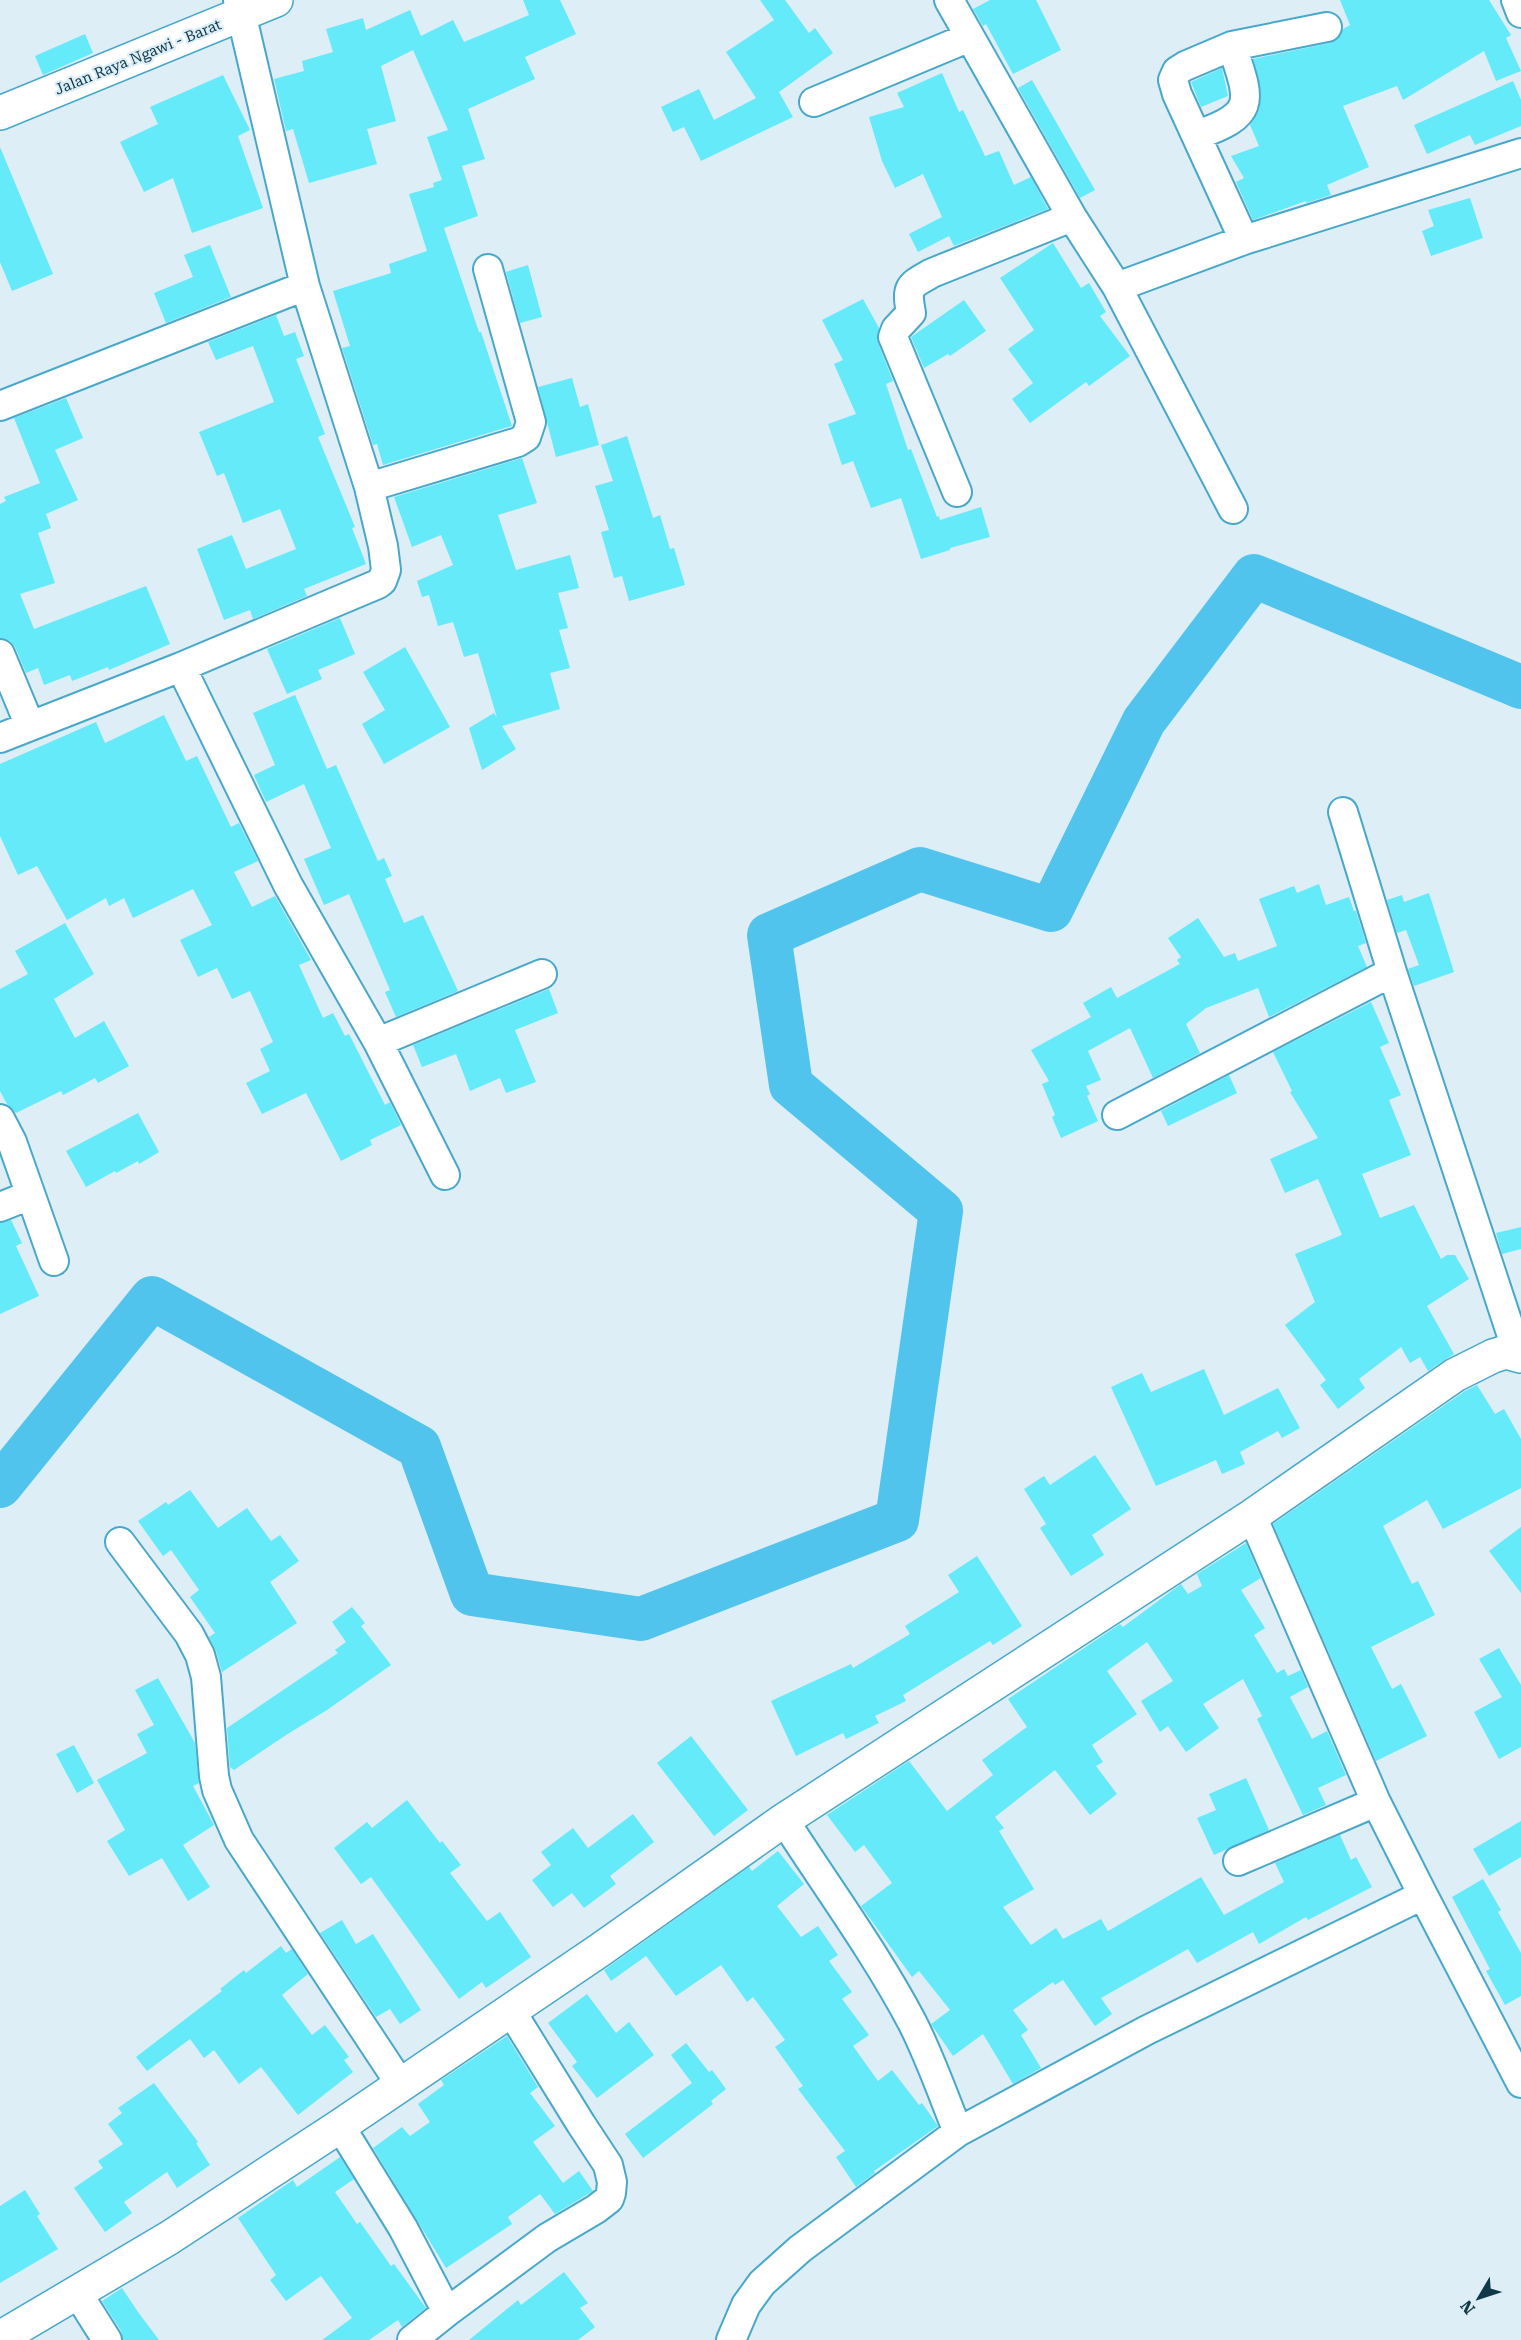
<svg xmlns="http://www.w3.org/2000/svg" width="1521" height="2340" font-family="'Roboto Serif',serif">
	<rect width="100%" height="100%" fill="#ddeef6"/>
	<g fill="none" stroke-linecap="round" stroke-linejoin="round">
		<path stroke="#51c4ed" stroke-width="44" d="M 0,1486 L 152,1298 L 419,1447 L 472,1594 L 641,1619 L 897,1520 L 941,1211 L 791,1085 L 769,935 L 920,869 L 1051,910 L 1144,721 L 1254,576 L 1521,687"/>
	</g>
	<path fill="#64eaf9" d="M 523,0 L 560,0 L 576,34 L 525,57 L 535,79 L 468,109 L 485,159 L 462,166 L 478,216 L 444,228 L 479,332 L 481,332 L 512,426 L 383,465 L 377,444 L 373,445 L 342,348 L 350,346 L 333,291 L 391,273 L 389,264 L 427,251 L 409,194 L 434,187 L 433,183 L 442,180 L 427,137 L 448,130 L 413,50 L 381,66 L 396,121 L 367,129 L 377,164 L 309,183 L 293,129 L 286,131 L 274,79 L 304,71 L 302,61 L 333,52 L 326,29 L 363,18 L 366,30 L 410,10 L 421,36 L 453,20 L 464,42 L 529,15 Z
		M 760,0 L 785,0 L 809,33 L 815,28 L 833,53 L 779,92 L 793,117 L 701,161 L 684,127 L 673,132 L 661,107 L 699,89 L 714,120 L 756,98 L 726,52 L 774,20 Z
		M 990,0 L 1036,0 L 1061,50 L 1013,74 L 986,24 L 983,26 L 973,9 Z
		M 1340,0 L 1489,0 L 1511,35 L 1506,38 L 1521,71 L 1496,81 L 1484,51 L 1403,100 L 1397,86 L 1343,106 L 1369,167 L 1327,185 L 1331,195 L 1306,203 L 1306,201 L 1253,220 L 1236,182 L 1244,178 L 1231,156 L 1259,146 L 1250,125 L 1259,110 L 1261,94 L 1253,59 L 1330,43 L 1337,40 L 1343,29 L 1350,25 Z
		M 85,34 L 93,53 L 43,75 L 35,56 Z
		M 1222,68 L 1228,96 L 1201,107 L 1191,82 Z
		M 942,73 L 959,112 L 963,110 L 985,156 L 999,151 L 1014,185 L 1031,177 L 1048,209 L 954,246 L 949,236 L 918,252 L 909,234 L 942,217 L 923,174 L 895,188 L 882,161 L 869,117 L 904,107 L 897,93 Z
		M 223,75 L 250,130 L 238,136 L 263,208 L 192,233 L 173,178 L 144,192 L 120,142 L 158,124 L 150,107 Z
		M 1032,80 L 1095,190 L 1080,198 L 1018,88 Z
		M 1513,81 L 1521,100 L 1521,126 L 1475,145 L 1470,135 L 1427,154 L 1414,125 Z
		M 0,147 L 53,274 L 12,291 L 0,262 Z
		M 1470,198 L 1483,238 L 1431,256 L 1422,231 L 1434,226 L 1428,210 Z
		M 1053,243 L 1081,288 L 1089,283 L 1106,312 L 1100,316 L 1130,356 L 1089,386 L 1086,382 L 1030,423 L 1012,399 L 1033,383 L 1008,349 L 1034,330 L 1000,278 Z
		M 210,245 L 231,297 L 166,323 L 154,293 L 193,277 L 184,255 Z
		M 528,265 L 542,317 L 520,323 L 506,272 Z
		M 863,299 L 879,328 L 878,343 L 893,381 L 886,384 L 908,450 L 911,449 L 937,517 L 939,516 L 940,520 L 981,507 L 990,537 L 950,548 L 950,550 L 921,559 L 901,498 L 871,508 L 853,461 L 842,465 L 828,424 L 856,414 L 834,364 L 843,360 L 822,320 Z
		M 964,300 L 986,331 L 950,356 L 948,354 L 924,368 L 911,337 Z
		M 276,315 L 284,336 L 295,332 L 304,356 L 296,359 L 325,434 L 318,437 L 355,527 L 352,528 L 366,564 L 304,589 L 307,596 L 253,619 L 250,610 L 224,620 L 197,549 L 232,535 L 246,569 L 296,549 L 280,509 L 243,523 L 224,473 L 217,476 L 199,432 L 274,402 L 253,346 L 216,360 L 208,342 Z
		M 572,378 L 580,407 L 588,404 L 599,445 L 556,457 L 538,387 Z
		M 66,398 L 83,438 L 55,450 L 78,500 L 46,514 L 51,528 L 38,533 L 55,583 L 20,594 L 34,629 L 146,586 L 170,644 L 109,670 L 108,667 L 72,681 L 70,675 L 44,685 L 38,668 L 26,673 L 15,647 L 10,641 L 0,638 L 0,504 L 6,501 L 4,497 L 40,483 L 14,418 Z
		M 627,436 L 653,518 L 660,515 L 670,549 L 674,548 L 685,585 L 629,601 L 622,576 L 614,578 L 601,532 L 609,530 L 595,486 L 613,481 L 601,445 Z
		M 522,458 L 537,503 L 498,515 L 516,570 L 570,555 L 579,588 L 558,593 L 568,628 L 559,630 L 570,668 L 550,673 L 560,709 L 502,726 L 516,749 L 482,770 L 469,728 L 494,713 L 497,718 L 478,653 L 464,657 L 453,622 L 438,626 L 429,595 L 422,597 L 417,581 L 453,565 L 441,535 L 412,547 L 394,497 Z
		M 340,618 L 355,654 L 318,670 L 322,679 L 287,694 L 267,649 Z
		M 405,647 L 450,727 L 384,764 L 362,724 L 385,710 L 363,672 Z
		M 295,695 L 327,769 L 336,765 L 378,861 L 384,858 L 392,876 L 385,879 L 404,923 L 423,915 L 458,991 L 396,1017 L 385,992 L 390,990 L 349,894 L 324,905 L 304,859 L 331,848 L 304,784 L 266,802 L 254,775 L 275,765 L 253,713 Z
		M 164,715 L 186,761 L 197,756 L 231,827 L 239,823 L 258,861 L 234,872 L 252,907 L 275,896 L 311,960 L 299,965 L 323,1018 L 333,1013 L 345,1036 L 349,1034 L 385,1105 L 390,1102 L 401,1125 L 370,1140 L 372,1145 L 341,1161 L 306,1093 L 262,1114 L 246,1083 L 270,1071 L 260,1049 L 273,1042 L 250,991 L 232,999 L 217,968 L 198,977 L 180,940 L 212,925 L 193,889 L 133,918 L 124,898 L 109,906 L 106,898 L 67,920 L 37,866 L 18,875 L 0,836 L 0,764 L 96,722 L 105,743 Z
		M 1319,884 L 1326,905 L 1349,897 L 1354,911 L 1356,911 L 1366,943 L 1358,946 L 1367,967 L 1269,1017 L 1258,988 L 1206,1008 L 1186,1024 L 1200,1053 L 1153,1078 L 1130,1028 L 1088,1051 L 1101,1080 L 1086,1086 L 1090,1094 L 1087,1096 L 1098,1121 L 1061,1138 L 1052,1117 L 1055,1115 L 1042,1084 L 1049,1081 L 1031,1050 L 1091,1017 L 1083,1003 L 1111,987 L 1117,998 L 1180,964 L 1177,960 L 1181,957 L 1168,938 L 1198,918 L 1224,957 L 1235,953 L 1238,961 L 1277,946 L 1259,899 L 1294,886 L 1297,893 Z
		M 1429,893 L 1454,972 L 1414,986 L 1408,969 L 1419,965 L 1406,930 L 1397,933 L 1387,900 L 1402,895 L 1404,902 Z
		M 65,923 L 94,974 L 54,999 L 75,1038 L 104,1021 L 129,1066 L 98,1083 L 95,1078 L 63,1095 L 61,1091 L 16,1113 L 7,1104 L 0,1091 L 0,989 L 28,974 L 15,951 Z
		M 549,989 L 558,1013 L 515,1030 L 536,1082 L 506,1093 L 500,1078 L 470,1091 L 456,1054 L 422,1067 L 413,1045 Z
		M 1371,1002 L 1389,1043 L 1380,1047 L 1401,1095 L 1389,1100 L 1411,1155 L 1362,1174 L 1380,1218 L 1414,1205 L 1441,1259 L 1447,1255 L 1455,1255 L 1469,1279 L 1427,1306 L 1454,1354 L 1428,1371 L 1420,1357 L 1410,1363 L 1401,1347 L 1359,1379 L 1365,1388 L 1338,1409 L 1320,1385 L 1326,1380 L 1285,1325 L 1315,1302 L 1295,1254 L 1342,1235 L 1318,1179 L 1285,1193 L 1270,1159 L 1318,1138 L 1290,1092 L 1292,1091 L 1273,1052 Z
		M 1229,1075 L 1237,1093 L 1168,1126 L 1161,1111 Z
		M 138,1113 L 159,1152 L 139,1164 L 138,1161 L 116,1173 L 115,1171 L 86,1187 L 66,1151 Z
		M 11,1220 L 22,1243 L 16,1246 L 39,1296 L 0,1314 L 0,1223 Z
		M 1521,1227 L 1521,1249 L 1502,1254 L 1496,1233 Z
		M 1204,1369 L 1224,1415 L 1278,1388 L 1300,1428 L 1282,1438 L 1278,1431 L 1240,1452 L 1245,1464 L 1222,1474 L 1216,1460 L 1156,1486 L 1111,1387 L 1142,1373 L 1151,1392 Z
		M 1477,1385 L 1495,1414 L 1504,1409 L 1521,1439 L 1521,1488 L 1443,1529 L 1427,1500 L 1383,1526 L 1412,1584 L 1418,1581 L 1435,1615 L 1371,1647 L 1392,1689 L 1401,1684 L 1427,1736 L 1376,1761 L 1273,1524 L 1465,1391 Z
		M 1095,1455 L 1131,1509 L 1092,1535 L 1104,1555 L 1071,1576 L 1040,1528 L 1046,1524 L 1024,1489 L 1044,1476 L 1050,1485 Z
		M 190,1490 L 218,1528 L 247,1508 L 271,1541 L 280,1535 L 299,1561 L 270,1582 L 297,1623 L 222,1672 L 216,1651 L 209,1637 L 215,1633 L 190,1597 L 199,1590 L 171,1550 L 163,1556 L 138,1521 L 166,1502 L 168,1505 Z
		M 1521,1527 L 1521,1593 L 1489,1551 Z
		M 1246,1543 L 1261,1578 L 1241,1590 L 1265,1628 L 1254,1635 L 1277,1673 L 1284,1669 L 1288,1676 L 1301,1670 L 1308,1687 L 1290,1697 L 1312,1739 L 1327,1731 L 1346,1775 L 1318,1788 L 1326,1805 L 1303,1815 L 1257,1719 L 1262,1716 L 1243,1679 L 1203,1704 L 1219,1728 L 1186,1752 L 1168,1726 L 1160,1732 L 1141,1701 L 1173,1681 L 1147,1642 L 1107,1671 L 1137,1714 L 1092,1745 L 1103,1762 L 1096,1766 L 1117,1794 L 1090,1815 L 1055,1770 L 995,1817 L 1004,1828 L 999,1831 L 1034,1889 L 1003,1907 L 1031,1945 L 1056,1928 L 1063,1939 L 1101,1919 L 1108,1931 L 1201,1877 L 1224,1915 L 1284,1882 L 1275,1863 L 1340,1835 L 1351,1860 L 1356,1857 L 1372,1887 L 1308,1920 L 1306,1917 L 1259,1944 L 1253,1932 L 1197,1963 L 1188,1949 L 1101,1998 L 1112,2014 L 1095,2026 L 1063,1980 L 1055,1985 L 1053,1982 L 1013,2010 L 1028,2030 L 1021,2035 L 1041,2068 L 1013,2084 L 983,2034 L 953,2056 L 931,2024 L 950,2010 L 919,1971 L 912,1977 L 861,1906 L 892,1883 L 864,1845 L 855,1852 L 827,1815 L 909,1761 L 947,1811 L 993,1775 L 982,1760 L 1027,1727 L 1008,1699 L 1120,1624 L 1123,1627 L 1181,1584 L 1188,1594 L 1202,1586 L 1197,1574 Z
		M 977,1556 L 1022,1626 L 993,1645 L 990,1641 L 903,1695 L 906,1701 L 875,1716 L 879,1723 L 846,1739 L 843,1733 L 796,1756 L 771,1701 L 851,1664 L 853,1668 L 910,1634 L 905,1626 L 959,1592 L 948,1575 Z
		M 352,1607 L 365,1623 L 361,1626 L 391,1665 L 327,1710 L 286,1735 L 234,1770 L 230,1767 L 227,1728 L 338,1653 L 335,1650 L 346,1642 L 332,1622 Z
		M 1499,1648 L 1521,1685 L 1521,1747 L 1499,1759 L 1474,1712 L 1502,1697 L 1479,1659 Z
		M 158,1678 L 195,1743 L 199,1783 L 193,1786 L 214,1825 L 183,1845 L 210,1887 L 188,1901 L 162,1858 L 129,1876 L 107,1841 L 125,1830 L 97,1780 L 147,1753 L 137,1734 L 154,1725 L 135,1690 Z
		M 691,1736 L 748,1810 L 714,1836 L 657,1763 Z
		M 74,1745 L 94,1783 L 77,1793 L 56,1754 Z
		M 1246,1778 L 1269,1830 L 1214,1855 L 1197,1818 L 1216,1810 L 1209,1794 Z
		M 407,1800 L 440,1843 L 442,1841 L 461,1865 L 450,1873 L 487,1921 L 500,1912 L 531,1957 L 486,1988 L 482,1982 L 459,1999 L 371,1877 L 361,1884 L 334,1848 L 367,1822 L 372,1828 Z
		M 633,1814 L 654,1842 L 610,1876 L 616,1884 L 584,1908 L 572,1893 L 553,1907 L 532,1880 L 551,1865 L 541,1852 L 573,1828 L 588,1848 Z
		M 1521,1821 L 1521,1857 L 1489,1876 L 1473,1849 Z
		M 778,1851 L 804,1884 L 777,1906 L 801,1937 L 818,1926 L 838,1955 L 829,1961 L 852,1992 L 842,1999 L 869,2035 L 853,2046 L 878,2081 L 892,2070 L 919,2105 L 922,2103 L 938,2126 L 874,2171 L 875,2173 L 856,2187 L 836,2157 L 845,2151 L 798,2089 L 803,2086 L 775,2047 L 785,2040 L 753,1997 L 747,2002 L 721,1965 L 676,1996 L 646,1956 L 611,1981 L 604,1970 L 749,1867 L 752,1871 Z
		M 1483,1879 L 1501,1910 L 1498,1912 L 1521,1953 L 1521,1996 L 1505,2005 L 1486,1971 L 1490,1969 L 1452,1897 Z
		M 342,1920 L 356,1944 L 373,1934 L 421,2010 L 400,2024 L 390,2009 L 376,2017 L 320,1933 Z
		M 281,1946 L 286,1953 L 292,1949 L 308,1974 L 282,1995 L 312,2035 L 325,2025 L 349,2057 L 344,2060 L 353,2072 L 298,2115 L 261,2067 L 239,2084 L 214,2050 L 204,2058 L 190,2039 L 147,2071 L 136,2057 L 222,1991 L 220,1989 L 244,1970 L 246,1973 Z
		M 587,1994 L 616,2033 L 629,2022 L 654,2055 L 597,2098 L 572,2066 L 577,2062 L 548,2023 Z
		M 507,2036 L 538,2087 L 530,2093 L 555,2126 L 533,2142 L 563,2183 L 579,2171 L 593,2191 L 555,2214 L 540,2194 L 508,2217 L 512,2224 L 446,2268 L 373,2148 L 402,2127 L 410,2136 L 430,2122 L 418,2104 L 444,2085 L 441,2080 Z
		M 686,2043 L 709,2072 L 712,2070 L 726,2089 L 711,2101 L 713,2104 L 643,2158 L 625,2134 L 692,2083 L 671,2055 Z
		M 154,2083 L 198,2142 L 196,2143 L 210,2165 L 177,2188 L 167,2172 L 124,2202 L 132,2213 L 105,2232 L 74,2188 L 103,2168 L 98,2161 L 123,2144 L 108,2124 L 122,2113 L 118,2108 Z
		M 340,2157 L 354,2179 L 335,2192 L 357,2224 L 360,2222 L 391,2266 L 394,2264 L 426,2308 L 402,2327 L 398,2320 L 369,2340 L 322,2340 L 352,2318 L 321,2276 L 286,2301 L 270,2280 L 276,2275 L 238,2218 L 293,2180 L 297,2187 Z
		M 25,2190 L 40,2214 L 37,2216 L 58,2249 L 0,2283 L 0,2206 Z
		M 564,2272 L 588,2303 L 580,2308 L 595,2327 L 578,2340 L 469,2340 L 518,2300 L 521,2305 Z
		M 122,2288 L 138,2312 L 159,2340 L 123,2340 L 121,2331 L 102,2301 Z"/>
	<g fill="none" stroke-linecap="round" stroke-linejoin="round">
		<defs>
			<path id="minor" d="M 949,0 L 1072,217 L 1117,287 L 1244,240 L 1521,153
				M 1516,0 L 1521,13
				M 814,102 L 970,37
				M 1197,135 C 1258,114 1250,101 1232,46
				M 1244,240 L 1177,94 L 1173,80 L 1177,71 L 1185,66 L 1232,46 L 1327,27
				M 1117,287 L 1233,509
				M 0,406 L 305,286
				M 369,487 L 518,442 L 526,437 L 531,422 L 488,269
				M 957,492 L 893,337 L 896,329 L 911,313 C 906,286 909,286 932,273 L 1072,217
				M 0,654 L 30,726
				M 181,667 L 288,885 L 378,1042 L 445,1175
				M 0,738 L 181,667 L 378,584 L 382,581 L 386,570 L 383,546 L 369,487 L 305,286 L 238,0
				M 1343,812 L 1392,972 L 1518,1354
				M 378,1042 L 542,974
				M 1117,1115 L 1392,972
				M 0,1119 L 12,1142 L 54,1261
				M 0,1207 L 30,1195
				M 1252,1516 L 1376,1802 L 1423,1895
				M 120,1542 L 189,1634 L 200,1655 L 206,1677 L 214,1776 L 217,1790 L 239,1840 L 401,2085
				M 784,1820 C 827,1887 875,1952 912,2022 C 930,2057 943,2095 958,2132 L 1147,2030 L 1423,1895 L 1521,2083
				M 1238,1861 L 1376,1802
				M 340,2126 L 403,2228 L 447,2312
				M 78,2294 L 107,2340
				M 412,2340 L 447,2312 L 547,2238 L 596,2209 L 609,2199 L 611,2193 L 612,2182 L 608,2165 L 581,2124 L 511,2011
				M 731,2340 L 746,2305 L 762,2283 L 800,2249 L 958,2132"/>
			<path id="tertiary" d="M 0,2338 L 169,2238 L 340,2126 L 600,1950 L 784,1820 L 1252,1516 L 1455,1375 L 1493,1356 L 1506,1352 L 1521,1356"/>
			<path id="secondary" d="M 0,113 L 276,0"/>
		</defs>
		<use href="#minor" stroke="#47a8cb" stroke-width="32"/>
		<use href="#tertiary" stroke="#47a8cb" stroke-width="36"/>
		<use href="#secondary" stroke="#47a8cb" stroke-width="36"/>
		<use href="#minor" stroke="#fff" stroke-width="28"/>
		<use href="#tertiary" stroke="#fff" stroke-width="33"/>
		<use href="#secondary" stroke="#fff" stroke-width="33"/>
	</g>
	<g text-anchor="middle" stroke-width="4.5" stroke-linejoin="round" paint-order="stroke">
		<g font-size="15" fill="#0f3948" stroke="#ddeef6">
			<text transform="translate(138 57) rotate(-22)" y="5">Jalan Raya Ngawi - Barat</text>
		</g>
	</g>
	<g transform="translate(1479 2298) rotate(231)" stroke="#ddeef6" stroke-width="4.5" paint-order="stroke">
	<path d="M0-4.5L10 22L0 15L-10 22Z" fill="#0f3948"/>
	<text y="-9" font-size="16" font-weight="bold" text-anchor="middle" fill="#0f3948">N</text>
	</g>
</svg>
